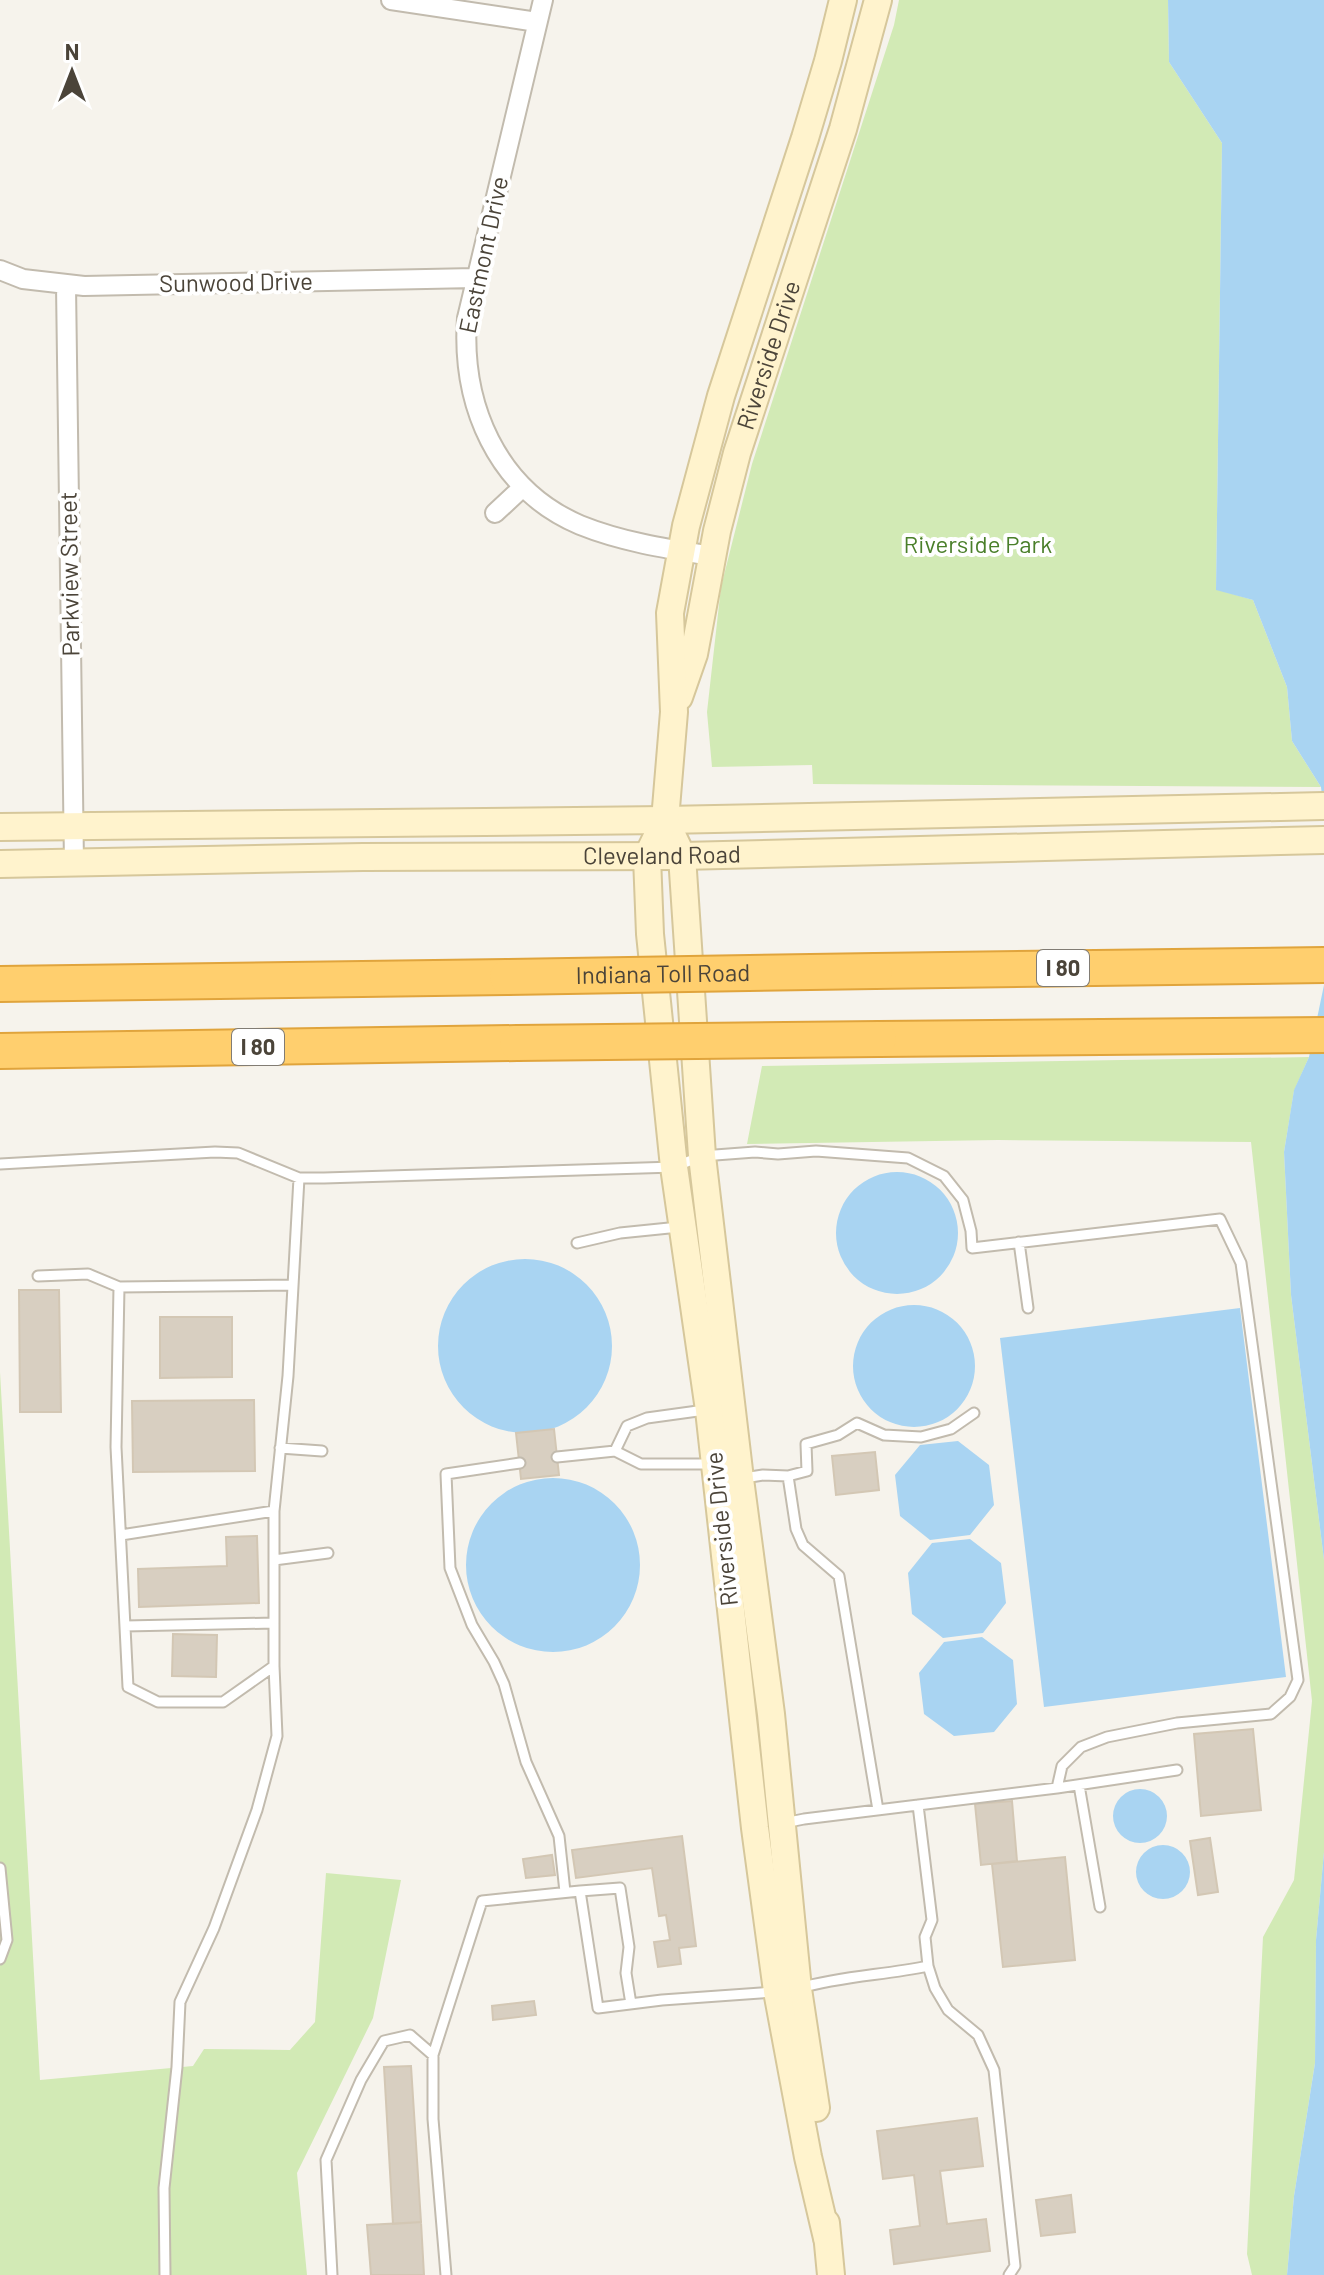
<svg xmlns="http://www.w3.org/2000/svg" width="1324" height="2275" font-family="Barlow,sans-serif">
	<rect width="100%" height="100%" fill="#f6f3ec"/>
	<path fill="#d2eab5" d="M 899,0 L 1168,0 L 1169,62 L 1222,143 L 1216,589 L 1253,600 L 1287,687 L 1292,741 L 1321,787 L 813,784 L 812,765 L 712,767 L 707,712 L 721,587 L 752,464 L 894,25 Z
		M 1309,1057 L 1294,1091 L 1284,1152 L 1291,1295 L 1324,1560 L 1324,1852 L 1316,1940 L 1315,2063 L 1294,2196 L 1287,2275 L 1252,2275 L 1247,2254 L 1263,1937 L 1294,1880 L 1312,1701 L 1251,1142 L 998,1140 L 747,1144 L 762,1066 Z
		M 0,1372 L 40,2080 L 193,2066 L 204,2049 L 290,2050 L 315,2022 L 326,1873 L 401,1880 L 373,2018 L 297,2173 L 307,2275 L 0,2275 Z"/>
	<path fill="#a9d4f2" d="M 1168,0 L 1324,0 L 1324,814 L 1321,787 L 1292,741 L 1287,687 L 1253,600 L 1216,590 L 1222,143 L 1169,62 Z
		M 1324,985 L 1324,1560 L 1291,1295 L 1284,1152 L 1294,1090 L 1309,1057 Z
		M836 1233a61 61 0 1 1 122 0a61 61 0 1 1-122 0Z
		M438 1346a87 87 0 1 1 174 0a87 87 0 1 1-174 0Z
		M853 1366a61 61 0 1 1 122 0a61 61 0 1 1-122 0Z
		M 1240,1308 L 1286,1677 L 1044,1707 L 1000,1338 Z
		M 958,1441 L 989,1465 L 994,1505 L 970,1535 L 930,1540 L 900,1516 L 895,1475 L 920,1445 Z
		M466 1565a87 87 0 1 1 174 0a87 87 0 1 1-174 0Z
		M 970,1539 L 1001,1563 L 1006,1603 L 983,1633 L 943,1638 L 912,1614 L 908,1573 L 932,1543 Z
		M 982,1637 L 1013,1660 L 1017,1704 L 994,1732 L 954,1736 L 924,1714 L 919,1673 L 944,1642 Z
		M1113 1816a27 27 0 1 1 54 0a27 27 0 1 1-54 0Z
		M1136 1872a27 27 0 1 1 54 0a27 27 0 1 1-54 0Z
		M 1324,1852 L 1324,2275 L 1287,2275 L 1294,2196 L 1315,2063 L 1316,1940 Z"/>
	<path fill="#d8cfc1" stroke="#d3c7b4" stroke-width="2" d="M 19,1290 L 59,1290 L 61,1412 L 20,1412 Z
		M 160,1317 L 232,1317 L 232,1377 L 160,1378 Z
		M 254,1400 L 255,1471 L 133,1472 L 132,1401 Z
		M 554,1429 L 559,1475 L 521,1479 L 516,1433 Z
		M 875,1452 L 879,1490 L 836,1495 L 832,1456 Z
		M 257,1536 L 259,1603 L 139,1607 L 138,1569 L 227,1566 L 226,1537 Z
		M 173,1634 L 217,1635 L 216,1677 L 172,1676 Z
		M 1253,1729 L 1261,1810 L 1201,1816 L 1194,1734 Z
		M 1012,1801 L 1017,1861 L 981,1865 L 975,1804 Z
		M 682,1836 L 696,1946 L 679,1948 L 681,1964 L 658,1967 L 654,1942 L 670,1940 L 666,1915 L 659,1916 L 652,1868 L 576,1878 L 572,1850 Z
		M 1210,1838 L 1218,1892 L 1198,1895 L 1190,1841 Z
		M 552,1855 L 555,1875 L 526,1878 L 523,1859 Z
		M 1065,1857 L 1075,1960 L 1003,1967 L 992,1864 Z
		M 534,2001 L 536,2015 L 493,2020 L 492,2006 Z
		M 411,2066 L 421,2222 L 393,2224 L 384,2067 Z
		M 977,2118 L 983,2166 L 940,2171 L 947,2224 L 986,2219 L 990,2251 L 894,2264 L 890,2230 L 920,2226 L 914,2175 L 883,2179 L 877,2131 Z
		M 1071,2195 L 1075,2232 L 1041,2236 L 1036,2200 Z
		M 421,2222 L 424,2275 L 371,2275 L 367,2225 Z"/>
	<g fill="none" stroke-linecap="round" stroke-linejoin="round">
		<defs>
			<path id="lane" d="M 0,1164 L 215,1152 L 238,1153 L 299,1178 L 324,1178 L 674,1167 L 702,1156 L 755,1152 L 778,1154 L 816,1151 L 908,1158 L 944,1176 L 963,1200 L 971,1231 L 972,1248 L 1220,1219 L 1241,1263 L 1298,1680 L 1290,1697 L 1271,1714 L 1177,1723 L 1107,1737 L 1081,1747 L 1062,1766 L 1057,1788
				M 1019,1242 L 1028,1308
				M 577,1243 L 620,1233 L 679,1227
				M 38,1276 L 88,1274 L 119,1287
				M 705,1410 L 647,1418 L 627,1426 L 615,1451 L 641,1464 L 714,1464
				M 280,1448 L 322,1451
				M 557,1457 L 615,1451
				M 520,1463 L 446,1474 L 450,1568 L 472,1625 L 494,1662 L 504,1684 L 526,1762 L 559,1836 L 565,1892
				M 744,1478 L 763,1475 L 788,1476
				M 121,1535 L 274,1511 L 288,1376 L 299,1178
				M 274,1560 L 328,1553
				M 125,1626 L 274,1623
				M 274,1666 L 223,1702 L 158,1702 L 128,1687 L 116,1447 L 119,1287 L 292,1285
				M 1079,1785 L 1100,1907
				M 918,1805 L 932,1920 L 925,1937 L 928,1966
				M 878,1810 L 839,1576 L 803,1545 L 796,1529 L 788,1476 L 807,1471 L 806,1444 L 838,1435 L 857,1423 L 884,1435 L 921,1437 L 951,1429 L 974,1413
				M 784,1823 L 804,1819 L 1057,1788 L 1177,1770
				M 0,1868 L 7,1940 L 0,1959
				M 580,1891 L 620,1888 L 629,1947 L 626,1973 L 631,2004
				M 800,1988 C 841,1976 886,1975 928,1966 L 935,1988 L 948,2010 L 978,2035 L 994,2070 L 1015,2266 L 1009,2275
				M 165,2275 L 164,2188 L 177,2067 L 180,2002 L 214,1928 L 257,1810 L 277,1736 L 274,1666 L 274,1511
				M 332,2275 L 326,2160 L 361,2080 L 384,2041 L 410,2035 L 433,2055
				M 446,2275 L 433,2119 L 433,2055 L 482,1901 L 580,1891 L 598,2008 L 662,2000 L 773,1992"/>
			<path id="street" d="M 391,0 L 537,22
				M 543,0 L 467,318 C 461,404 496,489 580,525 C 622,542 668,549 712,556
				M 0,270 L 23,279 L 84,286 L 475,278
				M 66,286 L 74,863
				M 495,513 L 523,487"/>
			<g id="secondary">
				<path id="s1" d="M 679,697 L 694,654 L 717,531 L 737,453 L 843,129 L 878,0"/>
				<path d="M 665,820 L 682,856 L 702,1156 L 740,1479 L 771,1714 L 798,1989 L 816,2108"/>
				<path d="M 0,827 L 665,820 L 1324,806"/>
				<path id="s2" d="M 0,864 L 363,857 L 682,856 L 1324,840"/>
				<path d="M 826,2223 L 831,2275"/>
				<path d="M 827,2238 L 808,2157 L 777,1991 L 755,1828 L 709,1410 L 674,1167 L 650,934 L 647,857 L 665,820 L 674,712 L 670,613 L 686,526 L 721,396 L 805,138 L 828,61 L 843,0"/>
			</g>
			<path id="highway" d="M 875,971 L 1324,965
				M 0,984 L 507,977
				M 879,1039 L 1324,1035
				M 0,1051 L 517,1043"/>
		</defs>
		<use href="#lane" stroke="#c2bbae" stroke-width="13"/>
		<use href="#street" stroke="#c2bbae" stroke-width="22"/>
		<use href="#secondary" stroke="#d6c79b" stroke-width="30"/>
		<use href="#highway" stroke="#e0a43c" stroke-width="38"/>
		<use href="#lane" stroke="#fff" stroke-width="9"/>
		<use href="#street" stroke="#fff" stroke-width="18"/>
		<use href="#secondary" stroke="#fff3cd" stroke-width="26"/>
		<use href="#highway" stroke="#ffcf6e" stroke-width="34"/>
		<defs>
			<g id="highway-bridge">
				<path id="s3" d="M 507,977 L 875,971"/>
				<path d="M 517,1043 L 879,1039"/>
			</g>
		</defs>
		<use href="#highway-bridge" stroke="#e0a43c" stroke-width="38" stroke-linecap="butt"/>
		<use href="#highway-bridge" stroke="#ffcf6e" stroke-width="34"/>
	</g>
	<g text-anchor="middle" stroke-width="8" stroke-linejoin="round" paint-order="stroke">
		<g fill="#fff" stroke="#817c74" stroke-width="2">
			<rect x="1037" y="950" width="52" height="36" rx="6"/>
			<rect x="232" y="1029" width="52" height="36" rx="6"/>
		</g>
		<g font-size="22" font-weight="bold" fill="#4b4439">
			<text x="1063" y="976">I 80</text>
			<text x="258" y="1055">I 80</text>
		</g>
		<g font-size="24" fill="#4b4439" stroke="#fff">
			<text transform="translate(484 255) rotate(-78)" y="8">Eastmont Drive</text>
			<text transform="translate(236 283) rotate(-1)" y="8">Sunwood Drive</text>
			<text dy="8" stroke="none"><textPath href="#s1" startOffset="354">Riverside Drive</textPath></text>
			<text transform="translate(70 574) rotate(-91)" y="8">Parkview Street</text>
			<text dy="8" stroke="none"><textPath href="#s2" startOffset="662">Cleveland Road</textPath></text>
			<text dy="8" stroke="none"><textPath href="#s3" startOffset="156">Indiana Toll Road</textPath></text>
			<text transform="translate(722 1529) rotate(-96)" y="8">Riverside Drive</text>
		</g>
		<g font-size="24" fill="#4a7f2a" stroke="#fff">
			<text x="978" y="553">Riverside Park</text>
		</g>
	</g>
	<g transform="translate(72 72)" stroke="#ffffff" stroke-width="6" paint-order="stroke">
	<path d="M0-6L14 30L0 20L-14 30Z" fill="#4b4439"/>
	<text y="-12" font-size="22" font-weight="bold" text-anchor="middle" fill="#4b4439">N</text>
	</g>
</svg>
